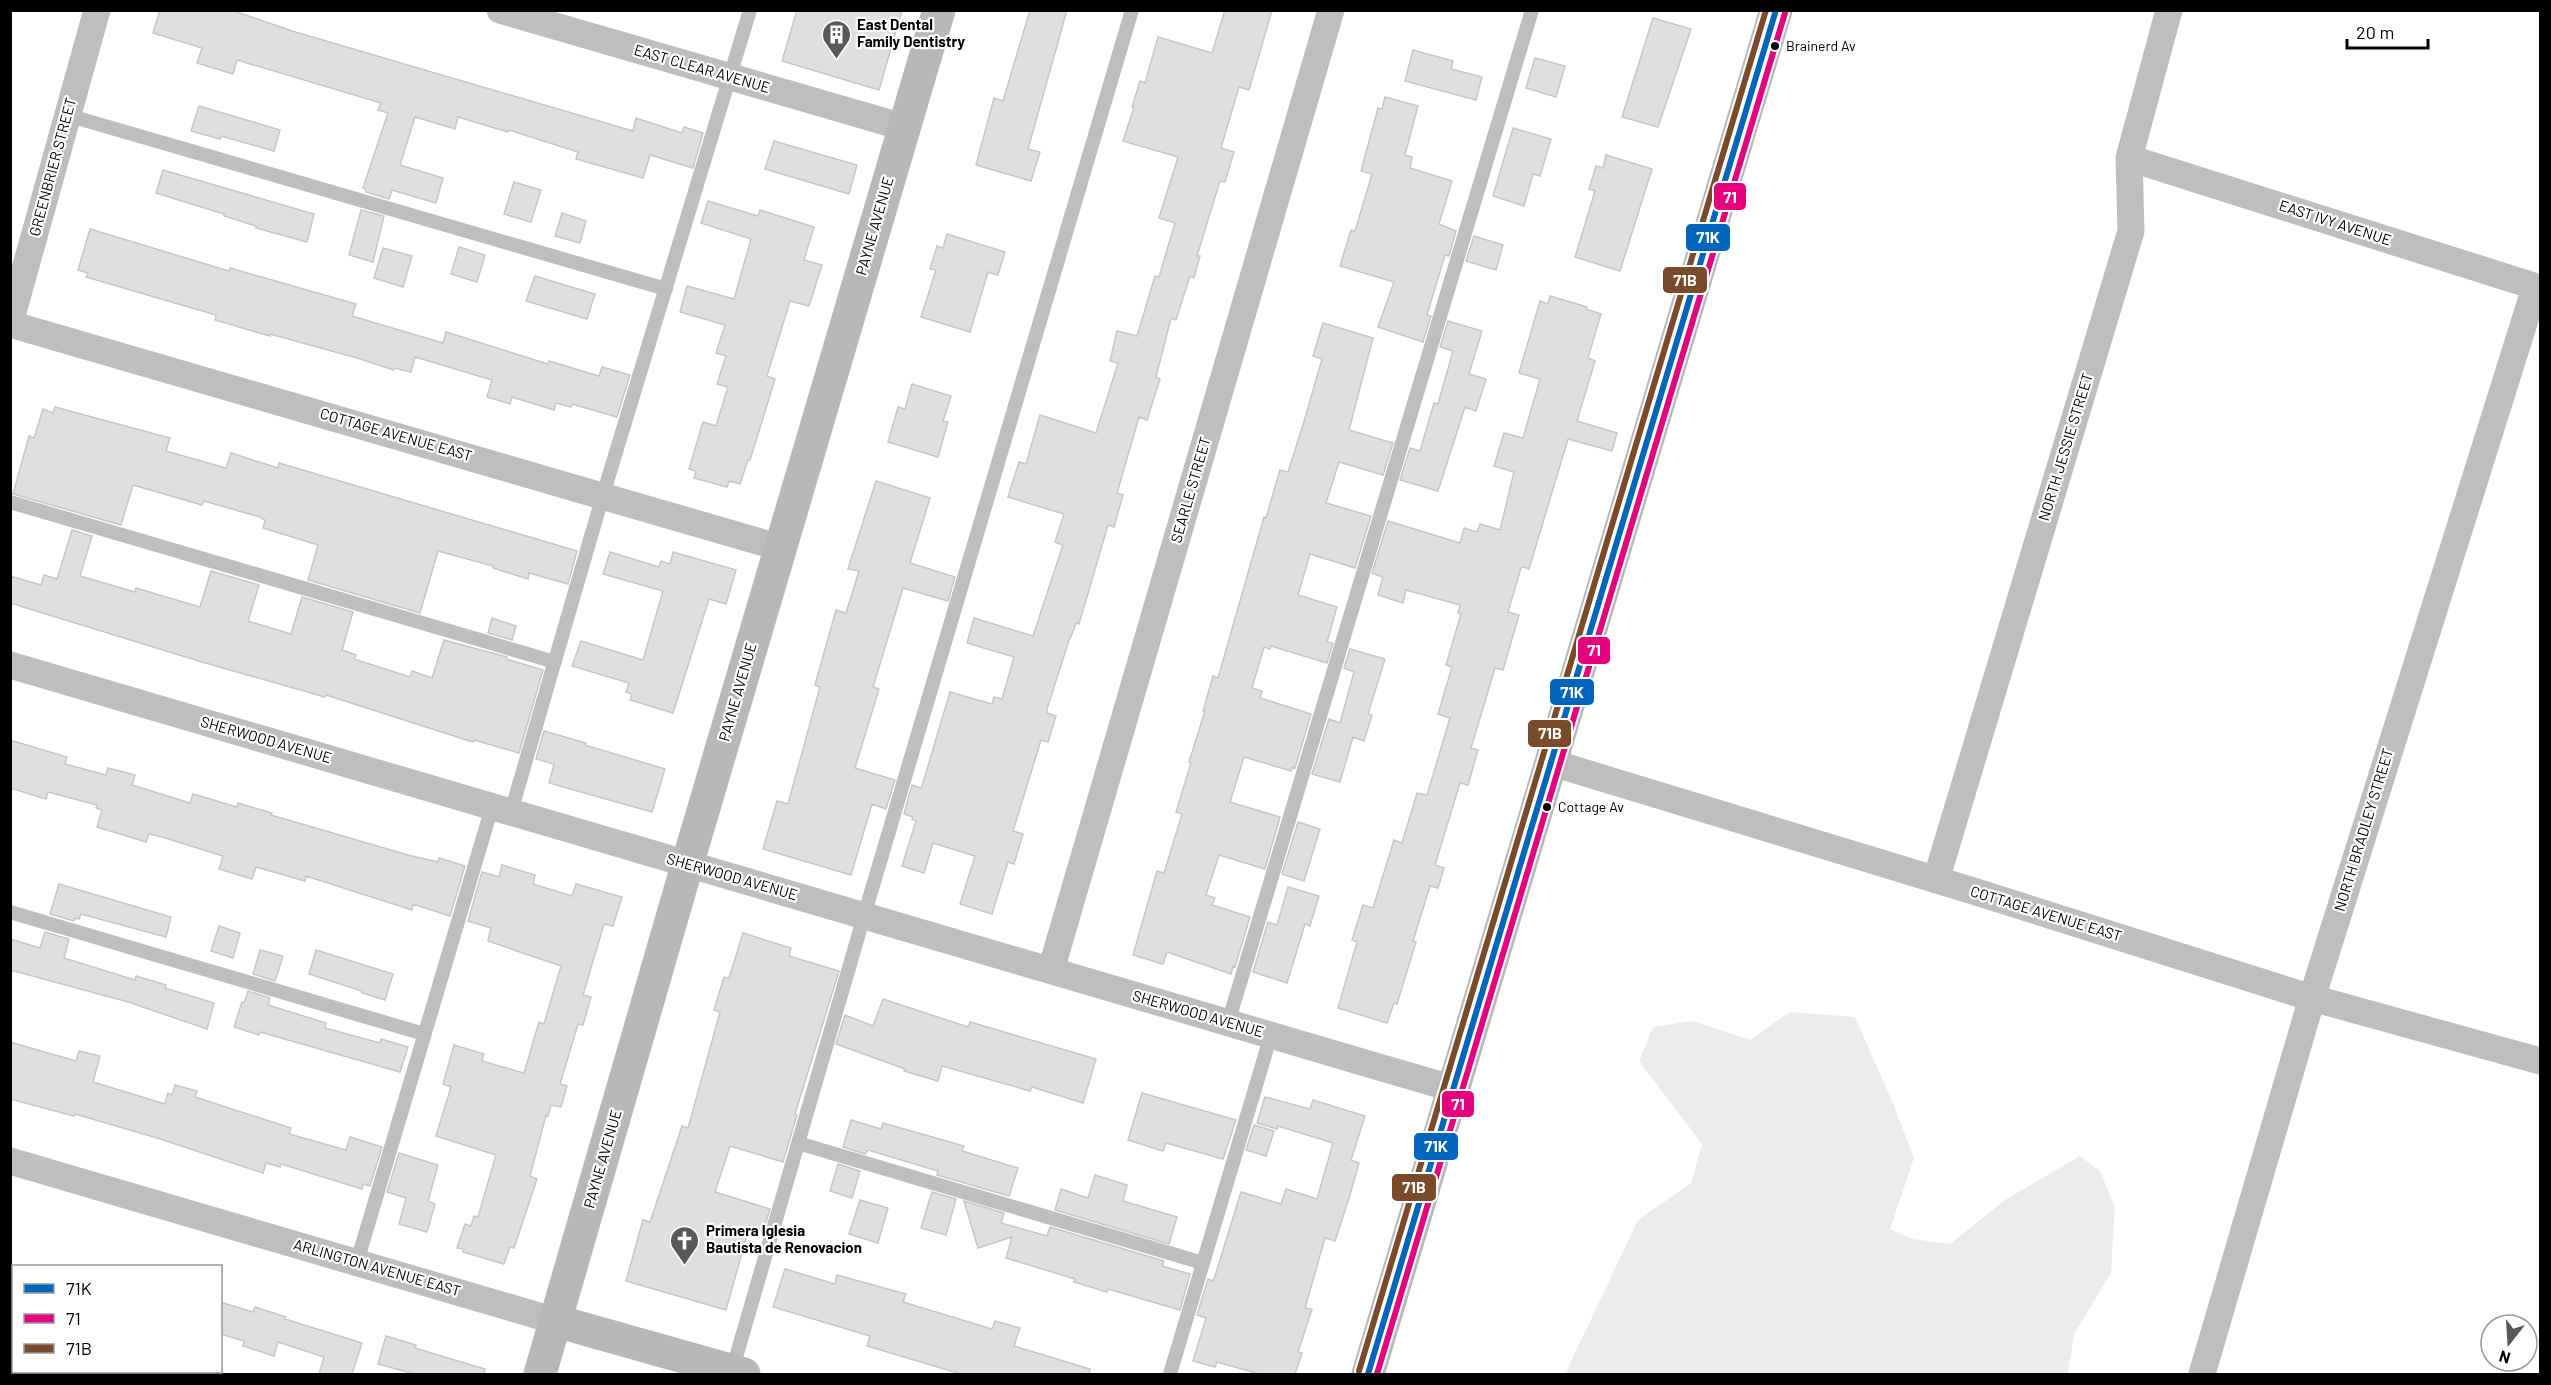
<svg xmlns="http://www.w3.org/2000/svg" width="2551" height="1385" font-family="Barlow,sans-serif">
	<rect width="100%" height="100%" fill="#fff"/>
	<path fill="#ececec" d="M 1790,1012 L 1855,1017 L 1892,1101 L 1914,1158 L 1890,1229 L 1912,1239 L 1950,1244 L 2005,1200 L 2080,1156 L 2100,1171 L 2115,1207 L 2111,1273 L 2074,1334 L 2068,1374 L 1565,1374 L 1638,1220 L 1691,1183 L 1702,1144 L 1639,1061 L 1653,1027 L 1693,1021 L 1750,1040 Z"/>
	<path fill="#dfdfdf" stroke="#c7c7c7" stroke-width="1.5" d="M 160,10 L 231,10 L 292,31 L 633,131 L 636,118 L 682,133 L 684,127 L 703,133 L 693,168 L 650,155 L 643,178 L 576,159 L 578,152 L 509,130 L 508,132 L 458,117 L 455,129 L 415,117 L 400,165 L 443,178 L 436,203 L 392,190 L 389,199 L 366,192 L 366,189 L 363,188 L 388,113 L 378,110 L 381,103 L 237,60 L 233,74 L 197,63 L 202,48 L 153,33 Z
		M 797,10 L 902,10 L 879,90 L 782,61 Z
		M 1030,10 L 1067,10 L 1028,149 L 1040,152 L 1031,181 L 976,165 L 994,98 L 1003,101 Z
		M 1225,10 L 1272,10 L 1249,90 L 1239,87 L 1221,148 L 1234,152 L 1225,182 L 1220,181 L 1197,256 L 1200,256 L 1194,278 L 1190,276 L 1176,320 L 1171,318 L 1156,377 L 1160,379 L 1147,420 L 1139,417 L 1117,493 L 1123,495 L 1114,527 L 1108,525 L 1079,624 L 1076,623 L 1071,637 L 1070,637 L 1047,709 L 1047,713 L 1056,716 L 1048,742 L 1041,740 L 1013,831 L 1023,834 L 1014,864 L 1008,862 L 992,914 L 960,904 L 975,856 L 933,843 L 924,873 L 902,866 L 916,821 L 912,819 L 913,817 L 904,814 L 912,785 L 921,788 L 922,786 L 950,692 L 992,704 L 994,697 L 1002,699 L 1014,657 L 967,643 L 974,618 L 1033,636 L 1063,545 L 1055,542 L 1064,514 L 1008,497 L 1019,462 L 1026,464 L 1040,415 L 1096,433 L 1118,363 L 1110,361 L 1117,331 L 1137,336 L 1155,276 L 1159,277 L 1175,223 L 1159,218 L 1178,157 L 1123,141 L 1134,107 L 1132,107 L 1140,81 L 1145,83 L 1158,37 L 1212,53 Z
		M 1653,18 L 1691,29 L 1658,127 L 1622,117 Z
		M 1413,50 L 1453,61 L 1451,69 L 1482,77 L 1476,100 L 1405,81 Z
		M 1535,58 L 1565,66 L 1556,97 L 1526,88 Z
		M 1385,97 L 1418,106 L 1405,155 L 1412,157 L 1410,168 L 1452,181 L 1439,224 L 1456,231 L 1449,256 L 1445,255 L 1427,315 L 1431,316 L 1423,342 L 1378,327 L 1394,282 L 1340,266 L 1351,230 L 1355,231 L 1372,174 L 1361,171 L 1378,108 L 1382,109 Z
		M 199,106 L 280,130 L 274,151 L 221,136 L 220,139 L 191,131 Z
		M 1513,128 L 1551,139 L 1540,176 L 1533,174 L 1524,206 L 1493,196 Z
		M 774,141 L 857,165 L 849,194 L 765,169 Z
		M 1606,155 L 1652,169 L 1620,271 L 1575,257 L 1595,191 L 1589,189 L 1596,166 L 1603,168 Z
		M 163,170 L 314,214 L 307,242 L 256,228 L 256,226 L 224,216 L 224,214 L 156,193 Z
		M 514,182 L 541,190 L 531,222 L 504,214 Z
		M 708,201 L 758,216 L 760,210 L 814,227 L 804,260 L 822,265 L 809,306 L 790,301 L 767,376 L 775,379 L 750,460 L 748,460 L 740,484 L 729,481 L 727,487 L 694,478 L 696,471 L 689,469 L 703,422 L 716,426 L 728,387 L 717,384 L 726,356 L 716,353 L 725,325 L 680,312 L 687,286 L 734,299 L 751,239 L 701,223 Z
		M 361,210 L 384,216 L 373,262 L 349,255 Z
		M 562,213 L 586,221 L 580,243 L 555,236 Z
		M 90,229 L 229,271 L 230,268 L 356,304 L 352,316 L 443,343 L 446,332 L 548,364 L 549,361 L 599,376 L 602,367 L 630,375 L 617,417 L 572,404 L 571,407 L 556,403 L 554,410 L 512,397 L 510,404 L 487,397 L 492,380 L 415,357 L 411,372 L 395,368 L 394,370 L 357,358 L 270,334 L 270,336 L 215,320 L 216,315 L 86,277 L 88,273 L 78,270 Z
		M 947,234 L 1005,252 L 998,275 L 988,272 L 970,332 L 921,317 L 936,270 L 930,269 L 937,246 L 943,248 Z
		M 1474,236 L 1503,245 L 1496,270 L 1466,261 Z
		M 459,247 L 485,255 L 477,282 L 451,274 Z
		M 383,248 L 412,256 L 403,287 L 374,278 Z
		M 535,276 L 595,294 L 587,319 L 526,301 Z
		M 1550,296 L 1587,307 L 1586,309 L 1601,314 L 1588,358 L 1595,361 L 1577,421 L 1617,433 L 1612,451 L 1568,439 L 1529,569 L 1523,567 L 1521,568 L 1508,612 L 1519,615 L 1503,670 L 1495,668 L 1471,748 L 1478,750 L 1468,785 L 1460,783 L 1435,865 L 1444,868 L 1438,888 L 1430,886 L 1413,941 L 1416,942 L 1397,1004 L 1394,1003 L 1387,1023 L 1338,1008 L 1357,942 L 1352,940 L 1363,905 L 1373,908 L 1394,840 L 1402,843 L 1417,793 L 1427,795 L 1450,718 L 1438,714 L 1452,667 L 1446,665 L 1461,614 L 1458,613 L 1460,605 L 1406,590 L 1403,603 L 1378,595 L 1383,577 L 1372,573 L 1388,521 L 1460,543 L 1464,528 L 1477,532 L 1480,524 L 1500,530 L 1514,472 L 1494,466 L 1504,433 L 1523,438 L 1540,379 L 1519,373 L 1540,301 L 1548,304 Z
		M 1448,321 L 1482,331 L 1469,374 L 1486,379 L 1476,411 L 1465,407 L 1438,491 L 1400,480 L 1410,448 L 1420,451 L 1434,403 L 1438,404 L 1453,351 L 1440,347 Z
		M 1323,323 L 1373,338 L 1349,430 L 1393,443 L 1383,475 L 1339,462 L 1326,503 L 1371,516 L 1355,568 L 1310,554 L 1298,595 L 1337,607 L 1327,642 L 1333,643 L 1327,663 L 1271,646 L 1270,649 L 1264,647 L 1252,688 L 1262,691 L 1260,698 L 1311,714 L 1295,768 L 1292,767 L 1291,771 L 1244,757 L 1230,802 L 1280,817 L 1265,869 L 1219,855 L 1206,895 L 1215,898 L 1212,905 L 1250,917 L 1235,967 L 1233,966 L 1231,974 L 1167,952 L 1163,964 L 1133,955 L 1157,871 L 1164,873 L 1182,814 L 1176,812 L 1191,763 L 1189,762 L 1205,711 L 1203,711 L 1213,676 L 1218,678 L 1264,517 L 1266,518 L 1280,470 L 1288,472 L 1303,425 L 1322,359 L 1313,356 Z
		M 912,384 L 951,396 L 943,421 L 948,422 L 938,457 L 888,442 L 898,407 L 905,409 Z
		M 55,407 L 170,438 L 166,451 L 226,468 L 231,453 L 278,468 L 279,463 L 577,551 L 568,584 L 529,573 L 528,579 L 493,568 L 493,566 L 438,551 L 420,613 L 308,580 L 318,545 L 263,528 L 265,520 L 260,517 L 204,501 L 202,505 L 133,485 L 121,525 L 13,494 L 29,436 L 34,438 L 43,409 L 53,413 Z
		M 876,481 L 930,498 L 910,563 L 955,577 L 948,601 L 903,588 L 873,687 L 879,689 L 855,768 L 895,780 L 886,809 L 872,804 L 851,875 L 763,849 L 777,801 L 788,804 L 820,687 L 815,685 L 836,610 L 846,613 L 859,571 L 848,569 Z
		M 72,530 L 92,536 L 80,576 L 135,592 L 136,588 L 200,607 L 211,571 L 259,585 L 248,621 L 291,634 L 302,597 L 353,612 L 342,650 L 356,655 L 354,659 L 410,677 L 412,671 L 432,678 L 444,640 L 507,657 L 506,659 L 543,670 L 519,753 L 474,740 L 473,742 L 326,695 L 325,697 L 202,662 L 10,603 L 10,576 L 41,585 L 44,575 L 57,579 Z
		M 610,552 L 659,567 L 661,561 L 670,564 L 673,552 L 736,570 L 726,604 L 709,599 L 673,713 L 630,700 L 632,694 L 626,692 L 629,683 L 572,666 L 581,641 L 643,660 L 663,591 L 603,574 Z
		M 492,618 L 516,626 L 512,640 L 488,633 Z
		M 1350,649 L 1385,659 L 1368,714 L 1372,715 L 1364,741 L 1353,737 L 1340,782 L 1312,774 L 1329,719 L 1340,723 L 1354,672 L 1344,668 Z
		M 544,731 L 586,743 L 585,745 L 665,769 L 652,812 L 549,783 L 554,764 L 536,759 Z
		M 10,740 L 67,757 L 65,764 L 106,775 L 108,768 L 135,775 L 132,785 L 190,803 L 193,794 L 237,807 L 238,803 L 272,813 L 271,815 L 408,855 L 438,862 L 439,858 L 465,866 L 450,916 L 413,904 L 412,910 L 306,876 L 305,881 L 256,867 L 252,879 L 219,869 L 223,856 L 162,837 L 149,834 L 146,842 L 97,827 L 102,810 L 96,808 L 97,805 L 48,792 L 46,799 L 10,788 Z
		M 1298,822 L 1320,829 L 1304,881 L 1282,874 Z
		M 502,865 L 535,875 L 533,884 L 572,896 L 576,884 L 622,897 L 613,926 L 604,924 L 583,995 L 591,997 L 583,1025 L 578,1024 L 560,1084 L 567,1086 L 561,1107 L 551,1105 L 548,1116 L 546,1115 L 530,1176 L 537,1179 L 514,1248 L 510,1247 L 504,1264 L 463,1252 L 464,1249 L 457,1248 L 465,1224 L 471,1226 L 474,1216 L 478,1217 L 496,1155 L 436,1136 L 451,1087 L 443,1084 L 454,1045 L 484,1054 L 482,1061 L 524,1073 L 539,1022 L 544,1024 L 561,966 L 488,941 L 491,928 L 468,921 L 482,872 L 499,877 Z
		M 59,884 L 171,917 L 166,937 L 81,914 L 79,919 L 75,918 L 74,921 L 50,914 Z
		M 1288,887 L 1319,896 L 1310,926 L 1305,924 L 1287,983 L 1253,972 L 1268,922 L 1277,925 Z
		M 219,926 L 240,933 L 233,958 L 211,951 Z
		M 45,932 L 69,939 L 64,958 L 135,980 L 136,976 L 166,985 L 165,988 L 214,1003 L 207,1029 L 128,1002 L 10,970 L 10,939 L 40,948 Z
		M 743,933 L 791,948 L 789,956 L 839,971 L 795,1114 L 797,1115 L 783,1162 L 730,1146 L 715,1192 L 770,1209 L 763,1232 L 749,1228 L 726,1310 L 626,1281 L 643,1220 L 650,1222 L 682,1126 L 688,1128 L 720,1012 L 714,1010 L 724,977 L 729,978 Z
		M 260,950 L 283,956 L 275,981 L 253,974 Z
		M 316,950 L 393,974 L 385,1000 L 362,993 L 362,991 L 309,974 Z
		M 248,991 L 270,998 L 268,1005 L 326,1023 L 325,1028 L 380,1043 L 381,1039 L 408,1047 L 400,1072 L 260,1032 L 259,1035 L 234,1027 L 242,1002 L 244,1003 Z
		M 883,999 L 968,1027 L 970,1022 L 1096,1059 L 1083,1103 L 1032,1087 L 1030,1091 L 942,1066 L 938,1081 L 904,1071 L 905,1069 L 836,1044 L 845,1015 L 873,1026 Z
		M 10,1042 L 76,1061 L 79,1051 L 100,1056 L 93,1082 L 165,1104 L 168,1093 L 172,1095 L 175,1085 L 197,1091 L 195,1097 L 291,1128 L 289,1134 L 346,1150 L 350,1137 L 382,1147 L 370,1186 L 363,1184 L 362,1189 L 281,1164 L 280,1167 L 266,1163 L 263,1173 L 157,1138 L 75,1114 L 74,1116 L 10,1099 Z
		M 1142,1093 L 1236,1120 L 1223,1159 L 1166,1143 L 1163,1151 L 1128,1140 Z
		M 1265,1097 L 1310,1109 L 1313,1100 L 1365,1116 L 1351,1160 L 1359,1163 L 1350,1195 L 1335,1241 L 1325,1238 L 1305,1308 L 1312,1309 L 1298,1352 L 1302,1353 L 1295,1374 L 1259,1374 L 1217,1362 L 1215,1367 L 1193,1361 L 1206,1318 L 1197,1315 L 1208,1279 L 1213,1281 L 1216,1273 L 1241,1192 L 1281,1204 L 1286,1189 L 1317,1199 L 1333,1143 L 1278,1126 L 1277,1129 L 1257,1123 Z
		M 851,1120 L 881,1129 L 883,1123 L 964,1146 L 962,1151 L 1018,1168 L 1009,1196 L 937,1175 L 938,1171 L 868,1150 L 865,1154 L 843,1147 Z
		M 1254,1125 L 1274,1131 L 1266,1156 L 1246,1150 Z
		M 399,1153 L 438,1165 L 428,1201 L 435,1204 L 427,1232 L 399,1224 L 406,1198 L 387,1192 Z
		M 838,1164 L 860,1171 L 852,1198 L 830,1191 Z
		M 1095,1175 L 1127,1185 L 1123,1201 L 1177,1217 L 1169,1244 L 1055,1210 L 1061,1189 L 1088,1198 Z
		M 932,1192 L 956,1199 L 946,1235 L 921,1228 Z
		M 860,1200 L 888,1208 L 878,1243 L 849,1234 Z
		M 964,1201 L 1004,1213 L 1001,1223 L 1047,1236 L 1050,1227 L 1164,1261 L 1162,1266 L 1190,1274 L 1180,1310 L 1108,1289 L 1107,1292 L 1074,1282 L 1075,1279 L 1006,1258 L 1012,1237 L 978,1248 Z
		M 785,1269 L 835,1284 L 837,1275 L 906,1294 L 903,1302 L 992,1329 L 995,1321 L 1020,1328 L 1014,1346 L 1090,1369 L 1089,1374 L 961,1374 L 867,1346 L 870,1336 L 773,1307 Z
		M 220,1302 L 253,1312 L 255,1307 L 286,1317 L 285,1319 L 362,1343 L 352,1374 L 319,1374 L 324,1357 L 278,1342 L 274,1356 L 243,1346 L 244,1341 L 220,1334 Z
		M 386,1336 L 416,1345 L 415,1348 L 485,1369 L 484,1374 L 414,1374 L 378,1364 Z"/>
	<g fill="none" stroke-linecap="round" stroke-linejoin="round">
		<path stroke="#bebebe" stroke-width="14" d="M 67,115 L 666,289
			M 10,502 L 555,662
			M 511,812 L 603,495 L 750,10
			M 10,912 L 424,1034
			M 1228,1023 L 1532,10
			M 798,1143 L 1203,1263
			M 357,1262 L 492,807
			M 732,1371 L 864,916 L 1132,10
			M 1170,1374 L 1271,1035"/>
		<path stroke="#bebebe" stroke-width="27" d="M 500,10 L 903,127
			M 2129,158 L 2540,288
			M 10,323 L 97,10
			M 10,324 L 781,548
			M 10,665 L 1454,1089
			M 1553,763 L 1970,890 L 2312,998 L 2540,1061
			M 1936,880 L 2131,231 L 2129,158 L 2169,10
			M 1051,970 L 1331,10
			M 10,1161 L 556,1321
			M 2202,1374 L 2312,998 L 2535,288"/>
		<path stroke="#b8b8b8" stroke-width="33" d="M 556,1321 L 744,1374
			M 540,1374 L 693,845 L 939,10
			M 1368,1374 L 1776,10"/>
		<defs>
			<path id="bus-1" d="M 1368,1374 L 1776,10"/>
			<path id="bus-2" d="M 1377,1374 L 1785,13"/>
			<path id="bus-3" d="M 1359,1371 L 1766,10"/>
		</defs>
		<use href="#bus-1" stroke="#fff" stroke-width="10"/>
		<use href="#bus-2" stroke="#fff" stroke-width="10"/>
		<use href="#bus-3" stroke="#fff" stroke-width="10"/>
		<use href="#bus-1" stroke="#0065bd" stroke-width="6"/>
		<use href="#bus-2" stroke="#e5007d" stroke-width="6"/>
		<use href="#bus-3" stroke="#7a4b2a" stroke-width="6"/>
	</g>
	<defs>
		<symbol id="building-pin" viewBox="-11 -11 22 30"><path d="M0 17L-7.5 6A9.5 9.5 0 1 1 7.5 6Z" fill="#595959" stroke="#fff"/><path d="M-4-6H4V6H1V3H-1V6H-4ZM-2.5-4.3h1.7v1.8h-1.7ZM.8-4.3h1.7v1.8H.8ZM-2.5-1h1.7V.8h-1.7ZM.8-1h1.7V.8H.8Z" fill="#fff"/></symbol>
		<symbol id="church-pin" viewBox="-11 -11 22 30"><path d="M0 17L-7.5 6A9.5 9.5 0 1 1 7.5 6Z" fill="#595959" stroke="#fff"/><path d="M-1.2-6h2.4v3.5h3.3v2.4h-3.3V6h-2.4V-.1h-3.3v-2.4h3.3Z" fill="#fff"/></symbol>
	</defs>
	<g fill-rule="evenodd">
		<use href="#building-pin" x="820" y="18" width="33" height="45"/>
		<use href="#church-pin" x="668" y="1224" width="33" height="45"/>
	</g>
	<g fill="#000" stroke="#fff" stroke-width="2">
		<circle cx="1775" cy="46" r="5"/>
		<circle cx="1547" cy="807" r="5"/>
	</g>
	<g text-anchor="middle" stroke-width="4.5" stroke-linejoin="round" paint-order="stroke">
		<g font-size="14" fill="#000" stroke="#fff" text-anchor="start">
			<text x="1786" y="51">Brainerd Av</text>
			<text x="1558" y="812">Cottage Av</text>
		</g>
		<g font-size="15" font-weight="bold" fill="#000" stroke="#fff" text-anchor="start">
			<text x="857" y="30">East Dental<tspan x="857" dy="17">Family Dentistry</tspan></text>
			<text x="706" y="1236">Primera Iglesia<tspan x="706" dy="17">Bautista de Renovacion</tspan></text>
		</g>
		<g font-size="15" fill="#000" stroke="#fff">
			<text transform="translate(702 69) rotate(16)" y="5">EAST CLEAR AVENUE</text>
			<text transform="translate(53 167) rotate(-75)" y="5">GREENBRIER STREET</text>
			<text transform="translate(2335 223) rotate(18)" y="5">EAST IVY AVENUE</text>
			<text transform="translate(875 226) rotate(-74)" y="5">PAYNE AVENUE</text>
			<text transform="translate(396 435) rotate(16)" y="5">COTTAGE AVENUE EAST</text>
			<text transform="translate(2066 447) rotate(-73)" y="5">NORTH JESSIE STREET</text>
			<text transform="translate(1191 490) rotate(-74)" y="5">SEARLE STREET</text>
			<text transform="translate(738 692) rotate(-74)" y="5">PAYNE AVENUE</text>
			<text transform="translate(266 740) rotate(16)" y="5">SHERWOOD AVENUE</text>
			<text transform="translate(2364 830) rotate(-73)" y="5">NORTH BRADLEY STREET</text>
			<text transform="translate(732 877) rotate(16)" y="5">SHERWOOD AVENUE</text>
			<text transform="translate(2046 914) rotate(17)" y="5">COTTAGE AVENUE EAST</text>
			<text transform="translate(1198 1014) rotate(16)" y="5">SHERWOOD AVENUE</text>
			<text transform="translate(603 1159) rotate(-74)" y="5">PAYNE AVENUE</text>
			<text transform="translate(377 1268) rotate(16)" y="5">ARLINGTON AVENUE EAST</text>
		</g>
	</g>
	<g stroke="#fff" stroke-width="2">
		<rect x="1713" y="182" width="34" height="29" rx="6" fill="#e5007d"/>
		<rect x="1685" y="223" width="46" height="29" rx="6" fill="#0065bd"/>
		<rect x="1662" y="266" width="46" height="28" rx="6" fill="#7a4b2a"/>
		<rect x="1577" y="636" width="34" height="29" rx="6" fill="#e5007d"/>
		<rect x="1549" y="678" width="46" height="28" rx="6" fill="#0065bd"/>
		<rect x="1527" y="719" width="45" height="29" rx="6" fill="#7a4b2a"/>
		<rect x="1441" y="1090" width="34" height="28" rx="6" fill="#e5007d"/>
		<rect x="1413" y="1132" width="46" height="29" rx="6" fill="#0065bd"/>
		<rect x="1391" y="1173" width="46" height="29" rx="6" fill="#7a4b2a"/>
	</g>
	<g font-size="16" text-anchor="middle" font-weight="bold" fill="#fff">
		<text x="1730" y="203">71</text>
		<text x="1708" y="243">71K</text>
		<text x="1685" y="286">71B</text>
		<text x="1594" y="656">71</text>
		<text x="1572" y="698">71K</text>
		<text x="1550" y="739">71B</text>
		<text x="1458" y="1110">71</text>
		<text x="1436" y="1152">71K</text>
		<text x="1414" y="1193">71B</text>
	</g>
	<rect width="2551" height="1385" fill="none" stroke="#000000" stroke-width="24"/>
	<rect x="12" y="1265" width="210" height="108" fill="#ffffff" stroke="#999999" stroke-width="1.5"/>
	<rect x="24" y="1284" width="30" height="9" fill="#0065bd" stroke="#999999" stroke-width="1.5"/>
	<text x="66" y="1295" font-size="18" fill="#000000">71K</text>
	<rect x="24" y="1314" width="30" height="9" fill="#e5007d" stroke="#999999" stroke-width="1.5"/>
	<text x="66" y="1325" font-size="18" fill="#000000">71</text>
	<rect x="24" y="1344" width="30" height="9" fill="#7a4b2a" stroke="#999999" stroke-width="1.5"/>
	<text x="66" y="1355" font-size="18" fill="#000000">71B</text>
	<g transform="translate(2509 1343) rotate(197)"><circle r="28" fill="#ffffff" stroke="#999999" stroke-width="1.5"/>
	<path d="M0-4.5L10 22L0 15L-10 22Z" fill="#595959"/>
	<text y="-9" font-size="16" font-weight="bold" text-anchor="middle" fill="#000000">N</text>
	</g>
	<path d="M2347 39v9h81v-9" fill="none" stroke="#000000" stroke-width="3"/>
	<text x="2356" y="39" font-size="18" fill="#000000" stroke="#ffffff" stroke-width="4.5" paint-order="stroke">20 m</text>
</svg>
